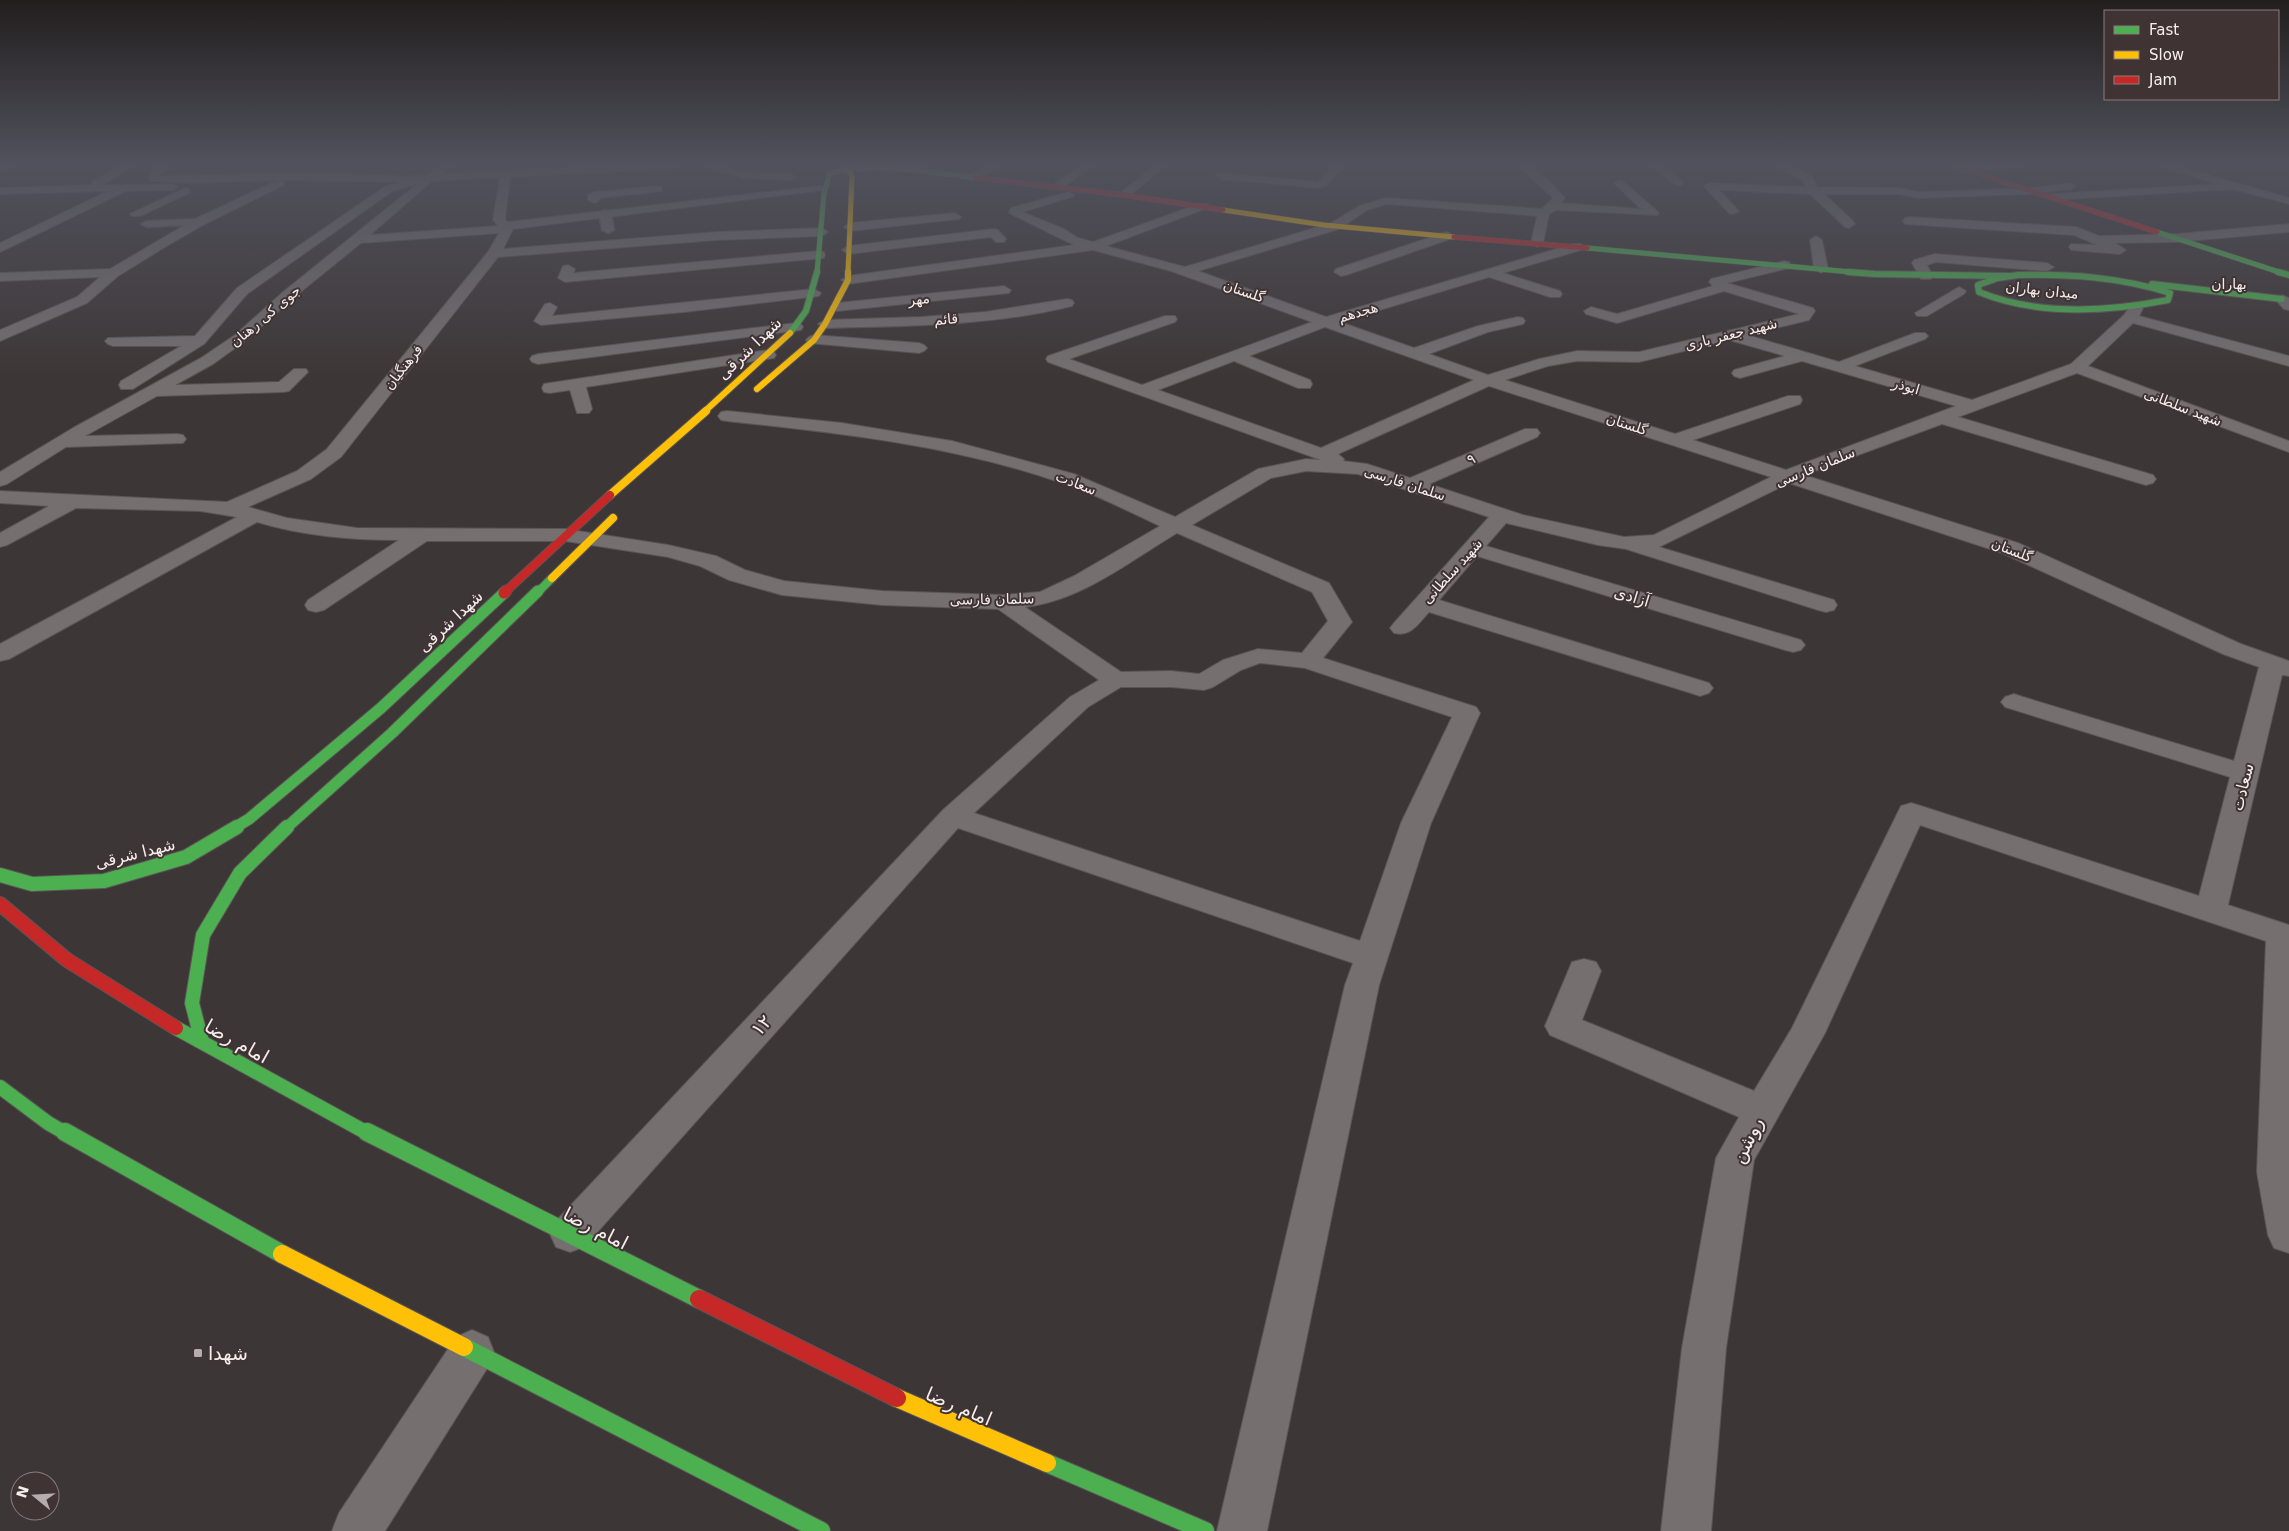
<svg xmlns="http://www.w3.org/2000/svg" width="2289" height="1531" font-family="'DejaVu Sans','Noto Naskh Arabic',sans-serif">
	<rect width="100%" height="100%" fill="#3d3636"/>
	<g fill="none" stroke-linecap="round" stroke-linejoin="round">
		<defs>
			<path id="lane" d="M 605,210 L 611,213 L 614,230 L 608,233 L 602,230 L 599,213 Z
				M 199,219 L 205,222 L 203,224 L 147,227 L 141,224 L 147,221 Z"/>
			<path id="street" d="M 0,165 L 16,165 L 0,172 Z
				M 122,165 L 136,165 L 102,185 L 173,184 L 178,187 L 173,190 L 126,191 L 0,252 L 0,243 L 108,191 L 0,194 L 0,188 L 91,185 L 92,181 Z
				M 159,165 L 171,165 L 159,176 L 310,173 L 407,176 L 427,175 L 441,165 L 453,165 L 442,174 L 611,165 L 683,165 L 678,168 L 510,177 L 505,219 L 507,222 L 828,185 L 829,187 L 824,190 L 513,229 L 503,249 L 717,232 L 822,228 L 828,232 L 822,236 L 717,240 L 498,257 L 341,457 L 311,479 L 248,507 L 287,518 L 357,528 L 565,529 L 668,545 L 716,556 L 745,570 L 784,581 L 882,591 L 1003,595 L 1040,592 L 1074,576 L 1160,526 C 1127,511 1094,493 1059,482 C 952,445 839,433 727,421 L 721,420 L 718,416 L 721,412 L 727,411 L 842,423 L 952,441 L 1074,474 L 1175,517 L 1258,469 L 1306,459 L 1321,460 L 1048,362 L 1046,359 L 1048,356 L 1165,316 L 1175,316 L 1177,319 L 1175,322 L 1069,359 L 1142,385 L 1312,322 L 1171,271 L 1093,250 L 848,284 L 841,280 L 848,276 L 1074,245 L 1009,213 L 1011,208 L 1068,192 L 1074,195 L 1072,197 L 1022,212 L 1064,229 L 1078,238 L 1093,242 L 1199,204 L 1207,204 L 1209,206 L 1207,208 L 1106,246 L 1185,267 L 1331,223 L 1359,206 L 1386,198 L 1542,209 L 1553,198 L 1517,165 L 1529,165 L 1549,181 L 1565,198 L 1561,203 L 1641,209 L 1614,183 L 1619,180 L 1623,181 L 1657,211 L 1659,213 L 1657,215 L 1556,210 L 1549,214 L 1543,243 L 1537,247 L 1531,243 L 1537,216 L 1387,204 L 1367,210 L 1339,229 L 1198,271 L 1326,317 L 1573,244 L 1581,244 L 1583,247 L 1581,250 L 1503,273 L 1560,291 L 1562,294 L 1560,297 L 1550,297 L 1489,277 L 1340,322 L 1414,348 L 1478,326 L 1518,317 L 1523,318 L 1525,321 L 1523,324 L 1488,332 L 1429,354 L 1488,375 L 1539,359 L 1577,351 L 1639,352 L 1799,314 L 1724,291 L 1617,323 L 1586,314 L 1584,311 L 1591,307 L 1617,314 L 1713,286 L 1709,282 L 1711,279 L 1784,261 L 1789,262 L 1791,265 L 1789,268 L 1727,283 L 1813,308 L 1815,311 L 1809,320 L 1747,335 L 1839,362 L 1915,333 L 1925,333 L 1928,336 L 1925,339 L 1855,366 L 1972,400 L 2071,364 L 2124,315 L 2131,305 L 2136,304 L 2143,308 L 2139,316 L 2289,356 L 2289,366 L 2133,323 L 2088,366 L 2289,441 L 2289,452 L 2077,373 L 1958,417 L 2153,475 L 2156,479 L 2153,483 L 2146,485 L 2139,483 L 1942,424 L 1804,475 L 2018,543 L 2241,644 L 2289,661 L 2289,676 L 2282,675 L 2228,905 L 2289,925 L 2289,1253 L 2274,1248 L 2268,1235 L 2257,1172 L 2266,941 L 1920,825 L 1825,1033 L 1754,1160 L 1726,1348 L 1711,1531 L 1661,1531 L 1682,1348 L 1716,1158 L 1739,1117 L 1550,1035 L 1545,1026 L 1572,962 L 1584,959 L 1596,962 L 1601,971 L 1582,1020 L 1754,1091 L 1792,1028 L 1901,806 L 1911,803 L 1921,806 L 2199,896 L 2230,777 L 2005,707 L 2001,702 L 2005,697 L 2014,694 L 2023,697 L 2234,761 L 2259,667 L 2223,654 L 2002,553 L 1789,483 L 1659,547 L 1834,600 L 1837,605 L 1834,610 L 1826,612 L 1818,610 L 1626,549 L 1598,545 L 1506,523 L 1486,546 L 1801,640 L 1805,645 L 1801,650 L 1793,652 L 1785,650 L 1477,556 L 1439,600 L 1709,683 L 1713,688 L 1709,693 L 1700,696 L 1691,693 L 1429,612 C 1418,624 1411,637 1394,633 L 1390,628 L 1394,623 L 1489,517 L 1358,474 L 1306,471 L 1271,478 L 1192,525 L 1329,583 L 1352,622 L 1323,658 L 1476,707 L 1480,713 L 1431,823 L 1379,985 L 1267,1531 L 1217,1531 L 1345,985 L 1353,963 L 958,828 L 584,1247 L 570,1252 L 556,1247 L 550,1234 L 556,1221 L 943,810 L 1070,697 L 1099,680 L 998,609 L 882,605 L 782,595 L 729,580 L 700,566 L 668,557 L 565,541 L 427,541 L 324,610 L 316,612 L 308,610 L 305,605 L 308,600 L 399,540 C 351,540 303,536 257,522 L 9,659 L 0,661 L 0,644 L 237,517 L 200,511 L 76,508 L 7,545 L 0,547 L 0,533 L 49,506 L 0,503 L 0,491 L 227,502 L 297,471 L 327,449 L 488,252 L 499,233 L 361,243 L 293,298 L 245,341 L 213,364 L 175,385 L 279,382 L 294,369 L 306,369 L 308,372 L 289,391 L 283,392 L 157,396 L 85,436 L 177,434 L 183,435 L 186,439 L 183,443 L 66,447 L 7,484 L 0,486 L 0,472 L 73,428 L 201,358 L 235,335 L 283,292 L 416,185 L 394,190 L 247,294 L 204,344 L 133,389 L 121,389 L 119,385 L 121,381 L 181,346 L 113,346 L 108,344 L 105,341 L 108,338 L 195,336 L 237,288 L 386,186 L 401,182 L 281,180 L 285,183 L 284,185 L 203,225 L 165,247 L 118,276 L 87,303 L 0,341 L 0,330 L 77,297 L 100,277 L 0,281 L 0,273 L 110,269 L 195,219 L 278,180 L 192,183 L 150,181 L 149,175 ZM 500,177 L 493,220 L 498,226 L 370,235 L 432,181 ZM 1325,327 L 1474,380 L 1321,448 L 1158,390 L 1234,361 L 1298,388 L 1310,388 L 1312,384 L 1310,380 L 1249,356 ZM 1729,340 L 1785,356 L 1734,370 L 1732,373 L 1734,376 L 1740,378 L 1802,361 L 1956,406 L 1786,470 L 1693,440 L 1800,404 L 1802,400 L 1800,396 L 1788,396 L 1675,434 L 1505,380 L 1548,366 L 1577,361 L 1639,362 ZM 1489,386 L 1771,477 L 1654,535 L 1624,537 L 1523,515 L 1429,484 L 1537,437 L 1540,433 L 1537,429 L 1525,429 L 1410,478 L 1367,464 L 1343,461 L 1344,459 L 1338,454 ZM 1177,533 L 1312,592 L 1328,621 L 1302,653 L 1258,649 L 1223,660 L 1199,674 L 1171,671 L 1121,672 L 1025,607 C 1081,601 1130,561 1177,533 ZM 1260,663 L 1305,668 L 1452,717 L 1401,823 L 1360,941 L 974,813 L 1088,707 L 1121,687 L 1171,687 L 1204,690 L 1213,687 L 1241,670 Z
				M 700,165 L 718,165 L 743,172 L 791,174 L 796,177 L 791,180 L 743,178 Z
				M 914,165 L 928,165 L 917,172 L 909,172 L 909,168 Z
				M 989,165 L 1004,165 L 975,179 L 971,180 L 966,177 Z
				M 1082,165 L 1094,165 L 1061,189 L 1053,189 L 1053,185 Z
				M 1155,165 L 1167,165 L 1128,197 L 1120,197 L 1118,195 L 1120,193 Z
				M 1334,165 L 1345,165 L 1326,186 L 1318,188 L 1220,179 L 1215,176 L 1220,173 L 1318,182 Z
				M 1651,165 L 1663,165 L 1684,183 L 1679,186 L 1675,185 Z
				M 1772,165 L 1787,165 L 1812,176 L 1817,187 L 1900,188 L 1918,192 L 2030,188 L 2071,183 L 2076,186 L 2071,189 L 2030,194 L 1918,198 L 1900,194 L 1824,194 L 1853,221 L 1855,224 L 1849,228 L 1845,227 L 1810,194 L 1719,190 L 1739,211 L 1733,214 L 1729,213 L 1704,186 L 1709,183 L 1806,187 L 1803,180 Z
				M 1969,165 L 2022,165 L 2017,168 L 1961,172 L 1956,169 L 1957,167 Z
				M 2155,165 L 2173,165 L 2289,198 L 2289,204 L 2234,189 L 2052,200 L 2046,197 L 2052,194 L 2216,184 Z
				M 658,186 L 662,187 L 662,191 L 600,198 L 598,202 L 594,203 L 588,200 L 588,195 L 594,192 Z
				M 185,188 L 189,189 L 190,191 L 189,193 L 140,216 L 132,216 L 130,214 Z
				M 955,213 L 961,217 L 959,219 L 850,231 L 844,227 L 850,223 Z
				M 1909,217 L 2076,227 L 2099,236 L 2177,234 L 2289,224 L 2289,232 L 2177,242 L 2115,243 L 2126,250 L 2120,254 L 2071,250 L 2069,247 L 2071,244 L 2097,245 L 2074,235 L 1905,224 L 1903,221 L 1905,218 Z
				M 994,229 L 998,230 L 1006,239 L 1004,242 L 996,242 L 991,237 L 848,254 L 842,250 L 848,246 Z
				M 1446,232 L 1450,233 L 1452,236 L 1450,239 L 1346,275 L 1341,276 L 1334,272 L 1336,269 Z
				M 1816,236 L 1822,240 L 1828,269 L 1821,273 L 1814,269 L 1810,240 Z
				M 819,251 L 824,252 L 825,255 L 824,258 L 565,282 L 558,278 L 563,266 L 568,265 L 575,269 L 573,273 Z
				M 1935,254 L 2047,263 L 2054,267 L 2047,271 L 1936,262 L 1927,265 L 1933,276 L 1931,279 L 1921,279 L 1912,263 L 1914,260 Z
				M 1004,286 L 1011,290 L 1009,293 L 837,311 L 830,307 L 837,303 Z
				M 1959,287 L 1966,291 L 1964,294 L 1927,316 L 1917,316 L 1915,313 Z
				M 814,289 L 821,293 L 819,296 L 684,312 L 541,325 L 534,321 L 545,304 L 550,303 L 557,307 L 552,316 Z
				M 2282,295 L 2289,298 L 2289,310 L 2284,309 L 2275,299 Z
				M 1067,299 L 1072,300 L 1074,303 L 1072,306 C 992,326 907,326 825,328 L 818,324 L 825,320 L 921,317 L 985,312 Z
				M 796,323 L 801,324 L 803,327 L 801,330 L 538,364 L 532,362 L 530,359 L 532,356 L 538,354 Z
				M 814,335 L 919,343 L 924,345 L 927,348 L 924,351 L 919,353 L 809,343 L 806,340 L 809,337 Z
				M 768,350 L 774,352 L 776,355 L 774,358 L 586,387 L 592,409 L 589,413 L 577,413 L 570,390 L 550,393 L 544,392 L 542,388 L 544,384 L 550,383 Z
				M 472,1330 L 488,1337 L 494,1352 L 488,1367 L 385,1531 L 332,1531 L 339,1513 L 456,1337 Z"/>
			<path id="fast-far5" d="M 2157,232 L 2282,273
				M 1587,248 L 1862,273
				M 817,273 L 824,193 L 830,173 C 879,162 927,172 976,178"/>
			<path id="fast-far4" d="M 1848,272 L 1875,274 L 2009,276
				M 2278,272 L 2289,275
				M 2018,275 C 2070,274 2120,277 2170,293 L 2168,300 C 2106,312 2038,316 1979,292 L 1978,285 L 1998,278 Z
				M 2152,284 L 2282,299
				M 790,333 L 806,311 L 817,272"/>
			<path id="fast-far3" d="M 537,593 L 552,578"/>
			<path id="fast-far2" d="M 234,828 L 249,819 L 381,708 L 504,593
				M 286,828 L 392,733 L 538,591"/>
			<path id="fast-far1" d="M 0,875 L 32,884 L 104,881 L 186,857 L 237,827
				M 176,1028 L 369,1134
				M 202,1042 L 192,1003 L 203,935 L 240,873 L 287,827
				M 0,1087 L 48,1123 L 67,1134"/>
			<path id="fast" d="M 65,1132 L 282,1254
				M 367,1132 L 699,1299
				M 464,1347 L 821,1531
				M 1047,1463 L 1205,1531"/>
			<path id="slow-far3" d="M 843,169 L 849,171 L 852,176 L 848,273
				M 1223,210 L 1324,225 L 1454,237"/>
			<path id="slow-far2" d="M 757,389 L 814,340 L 825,324 L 848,280 L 848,272
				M 704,412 L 790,333"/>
			<path id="slow-far1" d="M 610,495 L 706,411
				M 552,578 L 613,518"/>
			<path id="slow" d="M 282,1254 L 464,1347
				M 897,1398 L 1047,1463"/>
			<path id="jam-far4" d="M 1952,165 L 2157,232
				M 976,178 L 1124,195 L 1223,210
				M 1454,237 L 1587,248"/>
			<path id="jam-far3" d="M 504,593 L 610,495"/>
			<path id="jam-far2" d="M 504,593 L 506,591"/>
			<path id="jam-far1" d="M 0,904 L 67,960 L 176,1028"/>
			<path id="jam" d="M 699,1299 L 897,1398"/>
		</defs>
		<use href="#lane" stroke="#5b5454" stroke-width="3"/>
		<use href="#street" stroke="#5b5454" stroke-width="2"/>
		<use href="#fast-far5" stroke="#5b5454" stroke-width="6"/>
		<use href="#fast-far4" stroke="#5b5454" stroke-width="8"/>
		<use href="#fast-far3" stroke="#5b5454" stroke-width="10"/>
		<use href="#fast-far2" stroke="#5b5454" stroke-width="13"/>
		<use href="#fast-far1" stroke="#5b5454" stroke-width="16"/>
		<use href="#fast" stroke="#5b5454" stroke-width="20"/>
		<use href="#slow-far3" stroke="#5b5454" stroke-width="6"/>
		<use href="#slow-far2" stroke="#5b5454" stroke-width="8"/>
		<use href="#slow-far1" stroke="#5b5454" stroke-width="10"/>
		<use href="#slow" stroke="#5b5454" stroke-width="20"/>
		<use href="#jam-far4" stroke="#5b5454" stroke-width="6"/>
		<use href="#jam-far3" stroke="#5b5454" stroke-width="10"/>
		<use href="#jam-far2" stroke="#5b5454" stroke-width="13"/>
		<use href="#jam-far1" stroke="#5b5454" stroke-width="16"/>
		<use href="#jam" stroke="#5b5454" stroke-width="20"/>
		<use href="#lane" fill="#756f70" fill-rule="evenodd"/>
		<use href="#street" fill="#756f70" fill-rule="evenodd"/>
		<use href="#fast-far5" stroke="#4caf50" stroke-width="5"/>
		<use href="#fast-far4" stroke="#4caf50" stroke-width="6"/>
		<use href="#fast-far3" stroke="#4caf50" stroke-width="8"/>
		<use href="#fast-far2" stroke="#4caf50" stroke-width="11"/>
		<use href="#fast-far1" stroke="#4caf50" stroke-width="14"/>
		<use href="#fast" stroke="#4caf50" stroke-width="18"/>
		<use href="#slow-far3" stroke="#ffc107" stroke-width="5"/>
		<use href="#slow-far2" stroke="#ffc107" stroke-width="6"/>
		<use href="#slow-far1" stroke="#ffc107" stroke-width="8"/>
		<use href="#slow" stroke="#ffc107" stroke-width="18"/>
		<use href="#jam-far4" stroke="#c62828" stroke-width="5"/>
		<use href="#jam-far3" stroke="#c62828" stroke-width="8"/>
		<use href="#jam-far2" stroke="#c62828" stroke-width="11"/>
		<use href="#jam-far1" stroke="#c62828" stroke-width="14"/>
		<use href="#jam" stroke="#c62828" stroke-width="18"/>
	</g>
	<linearGradient id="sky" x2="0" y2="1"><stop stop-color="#221e1e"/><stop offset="0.43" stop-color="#51525d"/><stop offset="1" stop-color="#51525d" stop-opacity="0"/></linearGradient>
	<rect width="2289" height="380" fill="url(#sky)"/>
	<rect fill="#b5adad" stroke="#403333" stroke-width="2" x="193" y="1348" width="10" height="10" rx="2.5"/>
	<g text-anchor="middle" stroke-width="4" stroke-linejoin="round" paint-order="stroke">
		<g font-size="14" fill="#f6eded" stroke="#403333">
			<text x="2229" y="289">بهاران</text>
			<text transform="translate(2042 290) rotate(6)" y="5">میدان بهاران</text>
			<text transform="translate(1244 291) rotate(19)" y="5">گلستان</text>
			<text transform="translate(919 299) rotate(-6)" y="5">مهر</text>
			<text transform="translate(1358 312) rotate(-16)" y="5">هجدهم</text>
			<text transform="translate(265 316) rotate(-40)" y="5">جوی کی رهنان</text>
			<text transform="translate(946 319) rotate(-5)" y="5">قائم</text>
			<text transform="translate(1731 334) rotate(-14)" y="5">شهید جعفر یاری</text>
			<text transform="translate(403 367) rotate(-52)" y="5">فرهنگیان</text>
			<text transform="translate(1906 386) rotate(16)" y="5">ابوذر</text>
			<text transform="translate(2183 407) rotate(21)" y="5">شهید سلطانی</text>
			<text transform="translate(1627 424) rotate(18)" y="5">گلستان</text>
			<text transform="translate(1471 459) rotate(-23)" y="5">۹</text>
			<text transform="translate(1815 467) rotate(-22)" y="5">سلمان فارسی</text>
			<text transform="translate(1076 483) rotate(21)" y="5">سعادت</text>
			<text transform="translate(1405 483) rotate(18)" y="5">سلمان فارسی</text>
			<text transform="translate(2012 550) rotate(21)" y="5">گلستان</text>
			<text transform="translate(1452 571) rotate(-48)" y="5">شهید سلطانی</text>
			<text transform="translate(992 599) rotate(-1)" y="5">سلمان فارسی</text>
		</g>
		<g font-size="16" fill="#f6eded" stroke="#403333">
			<text transform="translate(749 348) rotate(-44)" y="6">شهدا شرقی</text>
			<text transform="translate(1632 596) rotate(17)" y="6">آزادی</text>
			<text transform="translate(450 621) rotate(-43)" y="6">شهدا شرقی</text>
			<text transform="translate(2242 787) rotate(-76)" y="6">سعادت</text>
			<text transform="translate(135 853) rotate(-14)" y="6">شهدا شرقی</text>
		</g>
		<g font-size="19" fill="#f6eded" stroke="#403333">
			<text transform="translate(761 1025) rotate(-47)" y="7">۱۲</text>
			<text transform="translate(237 1041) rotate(29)" y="7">امام رضا</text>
			<text transform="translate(1747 1140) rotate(-64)" y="7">روشن</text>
			<text transform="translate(596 1228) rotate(27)" y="7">امام رضا</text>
			<text transform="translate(959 1406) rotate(23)" y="7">امام رضا</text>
		</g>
		<g font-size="19" fill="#f6eded" stroke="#403333" text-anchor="start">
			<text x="208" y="1360">شهدا</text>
		</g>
	</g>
	<rect x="2104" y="10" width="175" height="90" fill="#403333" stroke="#897d7d"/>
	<rect x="2114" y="26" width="25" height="8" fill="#4caf50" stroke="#897d7d"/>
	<text x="2149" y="35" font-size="15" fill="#f6eded">Fast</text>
	<rect x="2114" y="51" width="25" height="8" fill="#ffc107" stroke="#897d7d"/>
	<text x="2149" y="60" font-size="15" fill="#f6eded">Slow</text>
	<rect x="2114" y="76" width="25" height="8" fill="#c62828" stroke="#897d7d"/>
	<text x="2149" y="85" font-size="15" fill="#f6eded">Jam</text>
	<g transform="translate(35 1496) rotate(288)"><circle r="24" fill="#403333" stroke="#897d7d"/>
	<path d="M0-4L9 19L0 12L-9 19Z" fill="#b5adad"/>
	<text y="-8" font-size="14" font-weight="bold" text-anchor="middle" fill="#f6eded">N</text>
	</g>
</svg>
